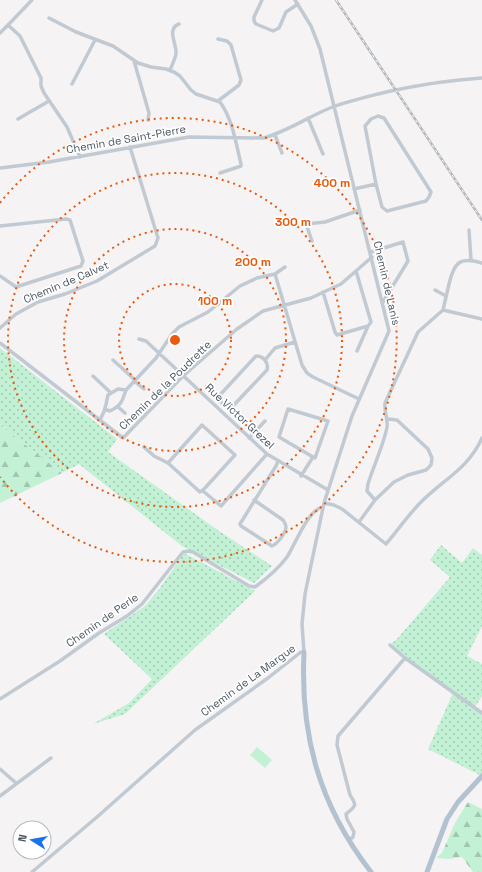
<svg xmlns="http://www.w3.org/2000/svg" width="482" height="872" font-family="'Space Grotesk',sans-serif">
	<defs>
		<pattern id="grass-dots" width="8" height="8" patternUnits="userSpaceOnUse"><rect width="8" height="8" fill="#c3f1d5"/><path d="M2 2h.1M6 6h.1" fill="none" stroke="#a0c6b0" stroke-width="1.8" stroke-linecap="round"/></pattern>
		<pattern id="forest-firs" width="22" height="20" patternUnits="userSpaceOnUse"><rect width="22" height="20" fill="#c3f1d5"/><path d="M5 1l3.5 6h-7zM16 11l3.5 6h-7z" fill="#a0c6b0"/></pattern>
	</defs>
	<rect width="100%" height="100%" fill="#f5f3f3"/>
	<path fill="url(#grass-dots)" d="M 0,348 L 117,439 L 108,452 L 219,531 L 272,566 L 254,583 L 182,546 L 79,464 L 62,473 L 6,430 L 0,424 Z
		M 441,545 L 462,563 L 473,548 L 482,555 L 482,626 L 467,656 L 482,664 L 482,696 L 475,707 L 482,713 L 482,776 L 428,749 L 453,693 L 390,645 L 398,638 L 450,577 L 430,560 Z
		M 184,553 L 255,591 L 125,714 L 93,724 L 129,703 L 152,679 L 104,634 L 145,606 L 160,588 Z"/>
	<path fill="url(#forest-firs)" d="M 0,424 L 6,430 L 62,473 L 0,503 Z
		M 468,802 L 482,809 L 482,872 L 473,872 L 462,857 L 449,859 L 436,858 L 442,853 L 455,823 Z"/>
	<path fill="#c3f1d5" d="M 257,747 L 272,760 L 265,768 L 250,755 Z"/>
	<g fill="none" stroke-linecap="round" stroke-linejoin="round">
		<path stroke="#c1cad2" stroke-width="3.5" d="M 32,0 L 8,25 L 20,36 L 41,78 L 41,86 L 44,93 L 67,127 L 80,157
			M 262,0 L 254,17 L 254,21 L 256,24 L 273,31 L 279,28 L 286,12 L 298,4
			M 49,18 L 76,32 L 113,46 L 138,63 L 151,67 L 166,69 L 174,72 L 180,76 L 191,90 L 196,94 L 220,102 C 233,120 236,144 241,164 L 241,166 L 220,173
			M 0,33 L 8,25
			M 218,39 L 227,41 L 231,45 L 241,80 L 239,85 L 218,101
			M 134,61 L 149,113 L 148,120
			M 170,70 C 172,65 175,59 176,54 C 177,44 166,29 179,24
			M 72,84 L 95,40
			M 308,118 L 323,154
			M 18,119 L 49,101
			M 275,135 L 282,153
			M 0,168 L 49,162 L 189,137 L 264,138 C 288,131 308,117 330,108 C 348,101 367,97 386,92 C 418,85 450,80 482,78
			M 354,189 L 376,184 L 382,207 L 387,211 L 426,201 L 429,197 L 431,192 L 384,118 L 378,116 L 371,119 L 365,126 L 376,184
			M 0,226 L 66,219 L 70,220 L 83,261 L 81,266 L 16,287 L 0,276
			M 469,230 L 471,260
			M 312,241 L 306,224 L 325,222 L 360,210
			M 371,252 L 403,242 L 408,261 L 383,302
			M 275,274 L 302,365 L 307,373 L 313,377 L 359,399
			M 435,290 L 446,296
			M 323,292 L 335,332 L 337,335 L 368,326 L 371,322 L 356,271
			M 443,310 C 445,301 447,293 449,284 C 454,263 459,256 482,263
			M 0,328 L 16,314 L 38,302 L 65,294 L 97,281 L 155,246 L 158,238 L 130,147
			M 139,339 L 146,341 L 267,454 L 328,490
			M 0,343 L 123,438 L 183,376 L 237,329 L 263,311 L 311,298 L 341,284 L 372,257
			M 357,351 L 368,326
			M 256,356 C 263,356 269,362 267,370 L 232,407 L 227,407 L 219,400 L 219,396 Z
			M 113,360 L 135,380
			M 265,360 L 275,348 L 295,342
			M 93,376 L 111,393
			M 134,381 L 144,389
			M 118,407 L 125,413
			M 107,410 L 110,411 C 122,405 122,401 126,390
			M 100,420 C 107,408 105,407 108,395 L 118,389 L 126,390 L 156,358 L 172,334 L 179,327 L 208,312 L 240,286 L 257,278 L 275,274 L 285,267
			M 202,425 L 235,455 L 205,488 L 200,492 L 168,463 Z
			M 249,438 L 265,421
			M 144,447 L 154,456 L 168,463
			M 301,476 L 313,457 L 315,458 L 328,421 L 288,409 L 279,437 L 313,457
			M 203,491 L 221,506 L 267,454
			M 254,500 L 283,520 C 284,522 286,524 286,527 C 286,533 277,544 272,546 L 241,526 L 240,524 L 276,466 L 278,461
			M 375,500 L 367,491 L 368,484 C 373,467 384,444 387,427 C 388,418 384,412 385,403 L 418,332 L 443,310 L 482,319
			M 324,503 L 334,505 L 342,509 L 386,544 C 398,530 409,514 421,502 C 444,479 468,469 482,438
			M 359,522 L 375,500 L 394,482 L 408,475 L 426,470 L 431,465 L 432,458 L 428,449 L 397,420 L 388,419
			M 390,645 L 405,658 L 482,713
			M 0,699 L 60,661 L 99,633 L 127,616 L 142,604 L 183,552 L 189,551 L 193,552 L 249,586 L 255,587 C 266,579 279,568 287,557 C 295,545 308,509 323,507
			M 0,769 L 16,783
			M 0,796 L 51,758
			M 349,840 L 353,837 L 354,832 L 347,819 L 346,814 C 355,806 358,807 350,795 L 337,745 L 338,736 L 405,658
			M 32,872 L 97,817 L 195,730 L 268,678 L 301,652 L 304,652 L 302,624 L 305,594 L 324,503 L 352,416 L 389,331 L 320,49 L 311,26 L 295,0"/>
		<path stroke="#b3c2d1" stroke-width="5" d="M 304,652 C 300,735 319,805 371,872
			M 427,872 L 447,819 L 458,802 L 482,776"/>
		<defs>
			<path id="rail" d="M 336,0 L 482,220"/>
		</defs>
		<use href="#rail" stroke="#b5b8bd" stroke-width="2.5"/>
		<use href="#rail" stroke="#fff" stroke-width="1" stroke-dasharray="3" stroke-linecap="butt"/>
	</g>
	<g fill="none" stroke="#e8590c" stroke-width="2" stroke-dasharray="2 4">
		<circle cx="175" cy="340" r="56"/>
		<circle cx="175" cy="340" r="111"/>
		<circle cx="175" cy="340" r="167"/>
		<path d="M0 203A222 222 0 1 1 0 477"/>
	</g>
	<g text-anchor="middle" stroke-width="3.5" stroke-linejoin="round" paint-order="stroke">
		<g font-size="11" fill="#4a5661" stroke="#fff">
			<text transform="translate(126 139) rotate(-10)" y="4">Chemin de Saint-Pierre</text>
			<text transform="translate(66 282) rotate(-23)" y="4">Chemin de Calvet</text>
			<text transform="translate(387 283) rotate(77)" y="4">Chemin de Lanis</text>
			<text transform="translate(165 385) rotate(-44)" y="4">Chemin de la Poudrette</text>
			<text transform="translate(240 416) rotate(43)" y="4">Rue Victor Grezel</text>
			<text transform="translate(102 620) rotate(-35)" y="4">Chemin de Perle</text>
			<text transform="translate(248 680) rotate(-36)" y="4">Chemin de La Margue</text>
		</g>
	</g>
	<circle cx="175" cy="340" r="6" fill="#e8590c" stroke="#fff" stroke-width="2"/>
	<g font-size="12" text-anchor="middle" font-weight="bold" fill="#e8590c" stroke="#fff" stroke-width="3.5" stroke-linejoin="round" paint-order="stroke">
		<text x="332" y="187">400 m</text>
		<text x="293" y="226">300 m</text>
		<text x="253" y="266">200 m</text>
		<text x="215" y="305">100 m</text>
	</g>
	<g transform="translate(32 840) rotate(281)"><circle r="19" fill="#ffffff" stroke="#b7bbc0"/>
	<path d="M0-3L7 15L0 10L-7 15Z" fill="#1a73e8"/>
	<text y="-6" font-size="11" font-weight="bold" text-anchor="middle" fill="#4a5661">N</text>
	</g>
</svg>
